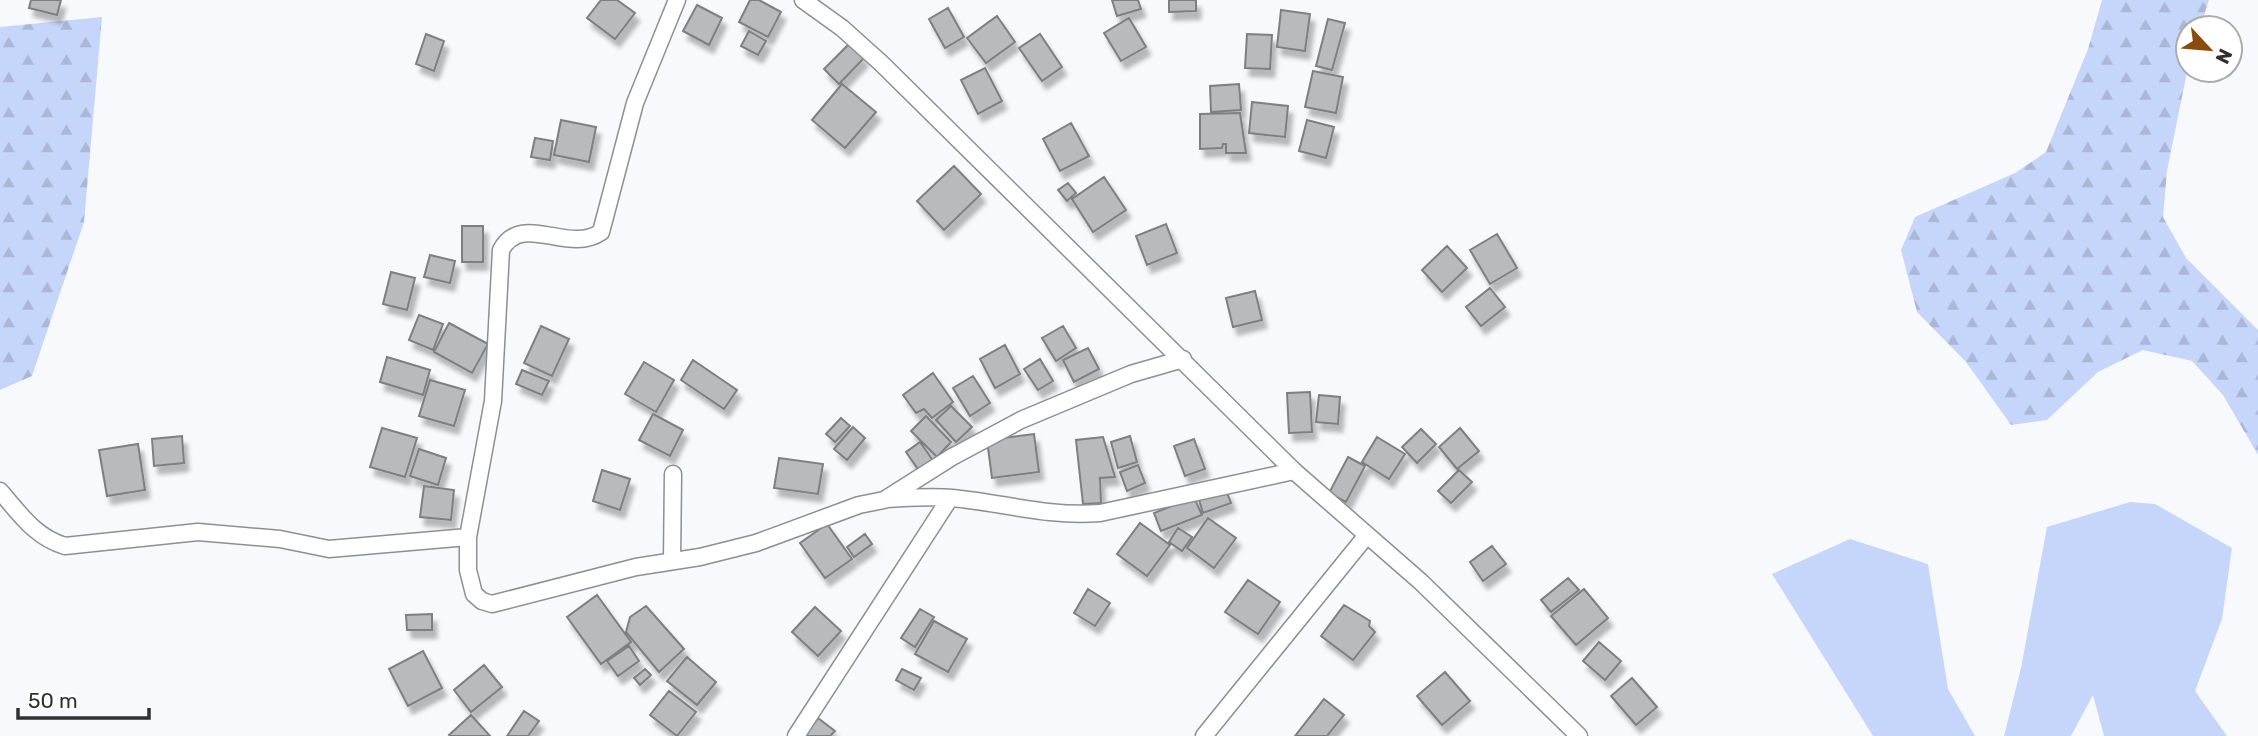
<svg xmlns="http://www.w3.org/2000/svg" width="2258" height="736" font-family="Rubik,sans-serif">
	<defs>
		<pattern id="forest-firs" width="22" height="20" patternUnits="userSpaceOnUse" patternTransform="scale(1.75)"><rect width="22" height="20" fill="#c6d5fa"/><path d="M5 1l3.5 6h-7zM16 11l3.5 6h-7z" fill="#aab7d7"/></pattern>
		<filter id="shadow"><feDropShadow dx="4.5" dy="8" stdDeviation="2" flood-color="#0004"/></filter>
	</defs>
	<rect width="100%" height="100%" fill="#f7f9fc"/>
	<path fill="#c6d5fa" d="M 2130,502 L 2155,504 L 2232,548 L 2222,619 L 2195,691 L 2227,736 L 2104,736 L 2093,695 L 2071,736 L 2004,736 L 2021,668 L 2047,527 Z
		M 1850,539 L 1928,564 L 1948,689 L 1975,736 L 1873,736 L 1772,574 Z"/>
	<path fill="url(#forest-firs)" d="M 2102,0 L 2209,0 L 2200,28 L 2188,28 L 2188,67 L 2167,171 L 2163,217 L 2186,258 L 2258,330 L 2258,455 L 2223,395 L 2192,361 L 2143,350 L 2098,372 L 2047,420 L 2011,425 L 1966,362 L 1917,312 L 1901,250 L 1915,217 L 2015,173 L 2046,152 L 2088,49 Z
		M 102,17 L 84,222 L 32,376 L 0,390 L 0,27 Z"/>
	<path fill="#b8babd" stroke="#7e7f82" stroke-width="2" filter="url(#shadow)" d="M 31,0 L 61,0 L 57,15 L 29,8 Z
		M 601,0 L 617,0 L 635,13 L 615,39 L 587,18 Z
		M 750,0 L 759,0 L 781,12 L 768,37 L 739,22 Z
		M 1112,0 L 1138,0 L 1141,9 L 1117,16 Z
		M 1169,0 L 1196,0 L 1196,11 L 1169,12 Z
		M 697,5 L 722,18 L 709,45 L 683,31 Z
		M 948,8 L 964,37 L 945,48 L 929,19 Z
		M 1281,10 L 1310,14 L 1305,51 L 1277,47 Z
		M 997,16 L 1015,42 L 986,63 L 967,38 Z
		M 1129,18 L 1146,47 L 1121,61 L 1104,33 Z
		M 1328,19 L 1345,23 L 1332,70 L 1316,66 Z
		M 749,31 L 766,41 L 758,55 L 741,46 Z
		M 426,34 L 444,41 L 434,71 L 416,64 Z
		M 1040,34 L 1062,67 L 1042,81 L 1019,48 Z
		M 1247,34 L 1272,35 L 1270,69 L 1245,68 Z
		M 849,44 L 864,58 L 839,84 L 824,69 Z
		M 985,68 L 1002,101 L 978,114 L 961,80 Z
		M 1313,71 L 1343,77 L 1336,113 L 1305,107 Z
		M 842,84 L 876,112 L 845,148 L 812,120 Z
		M 1239,84 L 1241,110 L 1211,112 L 1210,86 Z
		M 1252,102 L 1288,106 L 1285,137 L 1249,133 Z
		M 1240,113 L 1246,153 L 1226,153 L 1226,144 L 1223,144 L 1222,148 L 1200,149 L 1200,114 Z
		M 561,120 L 596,127 L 589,162 L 554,155 Z
		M 1307,120 L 1334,127 L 1326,158 L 1299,151 Z
		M 1071,123 L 1089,156 L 1060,171 L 1043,139 Z
		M 535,138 L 553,141 L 550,160 L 531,157 Z
		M 954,166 L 981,194 L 944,230 L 917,201 Z
		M 1104,177 L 1126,210 L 1093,232 L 1072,199 Z
		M 1068,183 L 1076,193 L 1067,201 L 1058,190 Z
		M 1166,224 L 1177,253 L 1147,265 L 1136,236 Z
		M 462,226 L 483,226 L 483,262 L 462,262 Z
		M 1497,234 L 1517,268 L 1490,284 L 1470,250 Z
		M 1447,246 L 1467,268 L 1442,292 L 1422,270 Z
		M 430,255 L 455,261 L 450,283 L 424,277 Z
		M 391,272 L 415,278 L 407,310 L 383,304 Z
		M 1490,288 L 1505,307 L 1481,326 L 1466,307 Z
		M 1255,291 L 1262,320 L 1233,327 L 1226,298 Z
		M 419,315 L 443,324 L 433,350 L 409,340 Z
		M 449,323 L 488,344 L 472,373 L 434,352 Z
		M 541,326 L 569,339 L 552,376 L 524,363 Z
		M 1063,326 L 1076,348 L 1056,361 L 1042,338 Z
		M 1005,345 L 1020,374 L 995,388 L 980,359 Z
		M 1088,348 L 1099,369 L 1074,382 L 1063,360 Z
		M 387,357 L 430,370 L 423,395 L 380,382 Z
		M 1040,359 L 1053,381 L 1038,390 L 1024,369 Z
		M 693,360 L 737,390 L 724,409 L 681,380 Z
		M 644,362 L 674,380 L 656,412 L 625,394 Z
		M 522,370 L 549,381 L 542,395 L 516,384 Z
		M 933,373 L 953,402 L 932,418 L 924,409 L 916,413 L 903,395 Z
		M 973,376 L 990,403 L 970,416 L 953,388 Z
		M 430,380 L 465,390 L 454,426 L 419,416 Z
		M 1310,392 L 1312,432 L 1289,433 L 1287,393 Z
		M 1319,395 L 1340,397 L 1338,424 L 1316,422 Z
		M 951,406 L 972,427 L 956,442 L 936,420 Z
		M 653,414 L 683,430 L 670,456 L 639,440 Z
		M 926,416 L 951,442 L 937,457 L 911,431 Z
		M 841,418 L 850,426 L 835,442 L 826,434 Z
		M 853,427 L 865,438 L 847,460 L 834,449 Z
		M 382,428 L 417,438 L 405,477 L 370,467 Z
		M 1460,428 L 1479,451 L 1457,469 L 1439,447 Z
		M 1421,429 L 1436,444 L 1417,463 L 1402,447 Z
		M 1034,434 L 1039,472 L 992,478 L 987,440 Z
		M 182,436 L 184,463 L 154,466 L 152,439 Z
		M 1130,436 L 1137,462 L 1118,468 L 1111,442 Z
		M 1103,437 L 1115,477 L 1100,478 L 1101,503 L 1083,504 L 1076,440 Z
		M 1377,437 L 1405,454 L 1389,479 L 1362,462 Z
		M 1194,439 L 1205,469 L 1185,476 L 1174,446 Z
		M 920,442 L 934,462 L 920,472 L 906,452 Z
		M 138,444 L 145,490 L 107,496 L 99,450 Z
		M 419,449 L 446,458 L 438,485 L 410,476 Z
		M 1348,457 L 1365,466 L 1346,502 L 1329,493 Z
		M 779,458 L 823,464 L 818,494 L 774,488 Z
		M 1138,465 L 1145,483 L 1127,491 L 1120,472 Z
		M 602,470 L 630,479 L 620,510 L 593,501 Z
		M 1459,470 L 1472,482 L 1451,503 L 1438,491 Z
		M 424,486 L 454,490 L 451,520 L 420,517 Z
		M 1226,490 L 1231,503 L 1203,513 L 1199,500 Z
		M 1194,497 L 1202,515 L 1161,531 L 1154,513 Z
		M 1208,518 L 1236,538 L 1214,568 L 1187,548 Z
		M 1140,523 L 1170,545 L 1147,576 L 1117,554 Z
		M 827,524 L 852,559 L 825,578 L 800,543 Z
		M 1178,528 L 1192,537 L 1182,551 L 1169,542 Z
		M 865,534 L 872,544 L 854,557 L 847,547 Z
		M 1492,546 L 1506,564 L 1483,581 L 1470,562 Z
		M 1568,578 L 1579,590 L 1551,612 L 1541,600 Z
		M 1248,580 L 1280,602 L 1258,634 L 1225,612 Z
		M 1088,589 L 1110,603 L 1095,626 L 1074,613 Z
		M 1584,589 L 1608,618 L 1576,645 L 1551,616 Z
		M 597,595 L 631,642 L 601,664 L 567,617 Z
		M 1344,605 L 1370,621 L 1369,626 L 1375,632 L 1353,660 L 1321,636 Z
		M 646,606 L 684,649 L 659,672 L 626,632 L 630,617 Z
		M 815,607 L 841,631 L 818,656 L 792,632 Z
		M 920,609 L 934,617 L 915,647 L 901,638 Z
		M 432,614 L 432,630 L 407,630 L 406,615 Z
		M 934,621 L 967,639 L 948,672 L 915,654 Z
		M 1599,642 L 1621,661 L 1605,680 L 1583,661 Z
		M 629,646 L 639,661 L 618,676 L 607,661 Z
		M 423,651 L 442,688 L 408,706 L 389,669 Z
		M 687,657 L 716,682 L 697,705 L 667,681 Z
		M 484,665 L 502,687 L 471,712 L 454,690 Z
		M 645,669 L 651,675 L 640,685 L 634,678 Z
		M 902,669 L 921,678 L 914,690 L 896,680 Z
		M 1445,672 L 1470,701 L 1442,725 L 1417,696 Z
		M 1632,678 L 1657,707 L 1636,725 L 1611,696 Z
		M 669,691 L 696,712 L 677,736 L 650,715 Z
		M 1324,699 L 1344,715 L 1327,736 L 1295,736 Z
		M 524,711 L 539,721 L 528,736 L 507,736 Z
		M 471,715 L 490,736 L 450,736 L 449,735 Z
		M 818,718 L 835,731 L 830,736 L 804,736 Z"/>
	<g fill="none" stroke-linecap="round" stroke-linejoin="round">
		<defs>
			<path id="minor" d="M 677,0 L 635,103 L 601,232 C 568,255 522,211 501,250 L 493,401 L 468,537 L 468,570 L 474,594 L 482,601 L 492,604 L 636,567 L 700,557 L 756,543 L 859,505 L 884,500 L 952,457 L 1021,420 L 1131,374 L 1183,359
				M 803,0 L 842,28 L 881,63 L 1294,471 L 1421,582 L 1579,736
				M 0,491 C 20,514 35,537 65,546 L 198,532 L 280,539 L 329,549 L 468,537
				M 886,499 C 908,498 931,496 952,498 C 1005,503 1045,517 1100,513 L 1294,471
				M 672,561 L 673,474
				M 796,736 L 950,498
				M 1204,736 L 1367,535"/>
		</defs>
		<use href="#minor" stroke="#8e8f92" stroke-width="19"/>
		<use href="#minor" stroke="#fff" stroke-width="16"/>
	</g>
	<g transform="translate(2209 49) rotate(116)"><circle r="33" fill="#ffffff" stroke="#acacad" stroke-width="2"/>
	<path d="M0-5L12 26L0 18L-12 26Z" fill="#894c0e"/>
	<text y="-10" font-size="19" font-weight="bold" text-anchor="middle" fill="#2f3031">N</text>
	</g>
	<path d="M18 708v10h131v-10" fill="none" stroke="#2f3031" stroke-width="3.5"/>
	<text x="28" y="708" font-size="21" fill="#2f3031" stroke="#ffffff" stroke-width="5" paint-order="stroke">50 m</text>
</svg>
